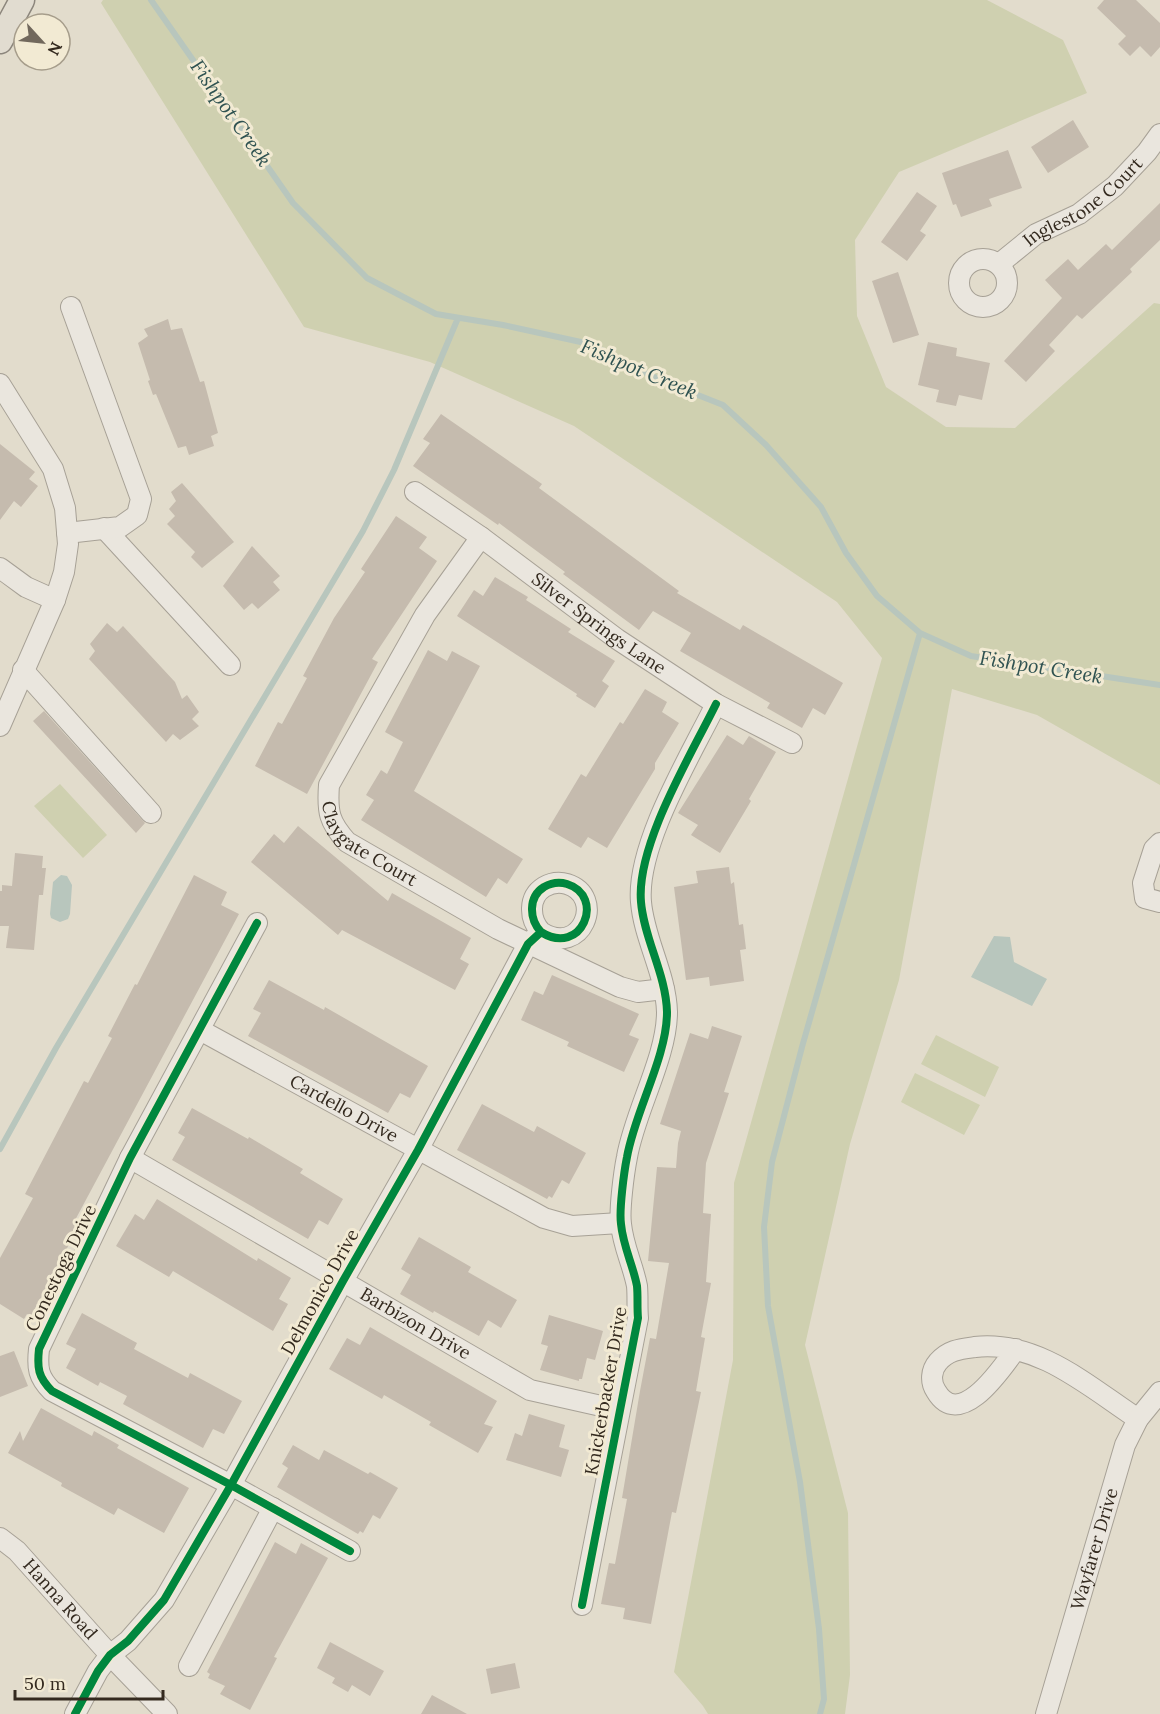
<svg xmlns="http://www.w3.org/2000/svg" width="1160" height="1714" font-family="Lora,serif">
	<rect width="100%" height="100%" fill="#e2dccc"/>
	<path fill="#cfd0b0" d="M 103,0 L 987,0 L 1063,40 L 1087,93 L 899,172 L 855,240 L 857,316 L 886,387 L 946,427 L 1015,428 L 1154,303 L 1160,304 L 1160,785 L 1037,715 L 952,689 L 899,980 L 850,1144 L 805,1345 L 848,1513 L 850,1675 L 845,1714 L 708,1714 L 703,1706 L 674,1672 L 733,1360 L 734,1183 L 882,658 L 837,602 L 574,426 L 430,362 L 304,327 L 101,3 Z
		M 60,784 L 107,835 L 83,858 L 34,806 Z
		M 936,1035 L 999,1067 L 985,1097 L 921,1064 Z
		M 915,1073 L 980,1105 L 964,1135 L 901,1102 Z"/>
	<path fill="#b8c6bd" d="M 61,875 L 67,876 L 72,885 L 70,914 L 68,919 L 60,922 L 51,918 L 50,914 L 53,882 Z
		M 994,936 L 1010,937 L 1014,962 L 1047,979 L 1032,1006 L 971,977 Z"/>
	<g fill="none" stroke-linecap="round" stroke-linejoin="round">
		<path stroke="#b8c6bd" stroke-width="6" d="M 151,0 L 293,203 L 367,278 L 436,314 L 503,325 L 590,344 L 660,380 L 723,405 L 766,445 L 821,507 L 846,553 L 877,596 L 920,633 L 971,656 L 1160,685
			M 0,1149 L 56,1048 L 363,531 L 394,470 L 458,318
			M 820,1714 L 824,1699 L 819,1629 L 800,1482 L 768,1306 L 764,1227 L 772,1162 L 802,1047 L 920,633"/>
	</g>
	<path fill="#c5bbae" d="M 1104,0 L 1136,0 L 1160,23 L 1160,47 L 1151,57 L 1140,46 L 1130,56 L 1118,44 L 1126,36 L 1097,8 Z
		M 1073,120 L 1089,147 L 1048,173 L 1031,147 Z
		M 1008,150 L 1022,188 L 989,199 L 992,206 L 961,217 L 956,204 L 953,205 L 942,173 Z
		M 917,192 L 937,206 L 920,231 L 926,235 L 907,261 L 881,242 Z
		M 1160,203 L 1160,240 L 1130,269 L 1132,272 L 1082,319 L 1077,315 L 1049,345 L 1055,351 L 1026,382 L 1004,361 L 1062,298 L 1045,280 L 1068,259 L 1078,270 L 1106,244 L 1112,250 Z
		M 898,272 L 919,335 L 893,343 L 872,281 Z
		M 168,319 L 171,330 L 182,328 L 200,382 L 204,381 L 218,433 L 211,436 L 214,446 L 189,455 L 186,446 L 178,448 L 156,394 L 153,395 L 148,381 L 150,380 L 138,343 L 148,336 L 144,329 Z
		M 928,342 L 957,348 L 956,356 L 990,363 L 982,400 L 959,395 L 956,406 L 936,402 L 939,390 L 918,385 Z
		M 441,414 L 542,484 L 539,488 L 679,591 L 677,593 L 740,630 L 743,625 L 843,683 L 825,715 L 813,708 L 802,728 L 767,708 L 770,703 L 680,651 L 691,633 L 653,611 L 639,630 L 563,574 L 565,572 L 499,523 L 498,525 L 413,466 L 430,443 L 423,439 Z
		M 0,444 L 35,472 L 29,479 L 38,486 L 21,507 L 14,501 L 0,520 Z
		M 182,483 L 234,542 L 202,568 L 191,557 L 195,552 L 167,524 L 175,516 L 169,509 L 176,501 L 171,492 Z
		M 396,516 L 427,537 L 419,548 L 437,561 L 372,659 L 378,662 L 307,794 L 255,766 L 278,722 L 282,724 L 307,678 L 303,676 L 334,618 L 365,572 L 361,569 Z
		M 252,546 L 280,576 L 273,582 L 280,590 L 258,609 L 252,603 L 244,610 L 223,586 Z
		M 495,577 L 528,597 L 526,600 L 571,629 L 568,632 L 615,661 L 602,681 L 609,686 L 595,708 L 576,696 L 577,694 L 457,616 L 474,590 L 483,596 Z
		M 107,623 L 117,632 L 123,626 L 175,682 L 182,699 L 187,695 L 199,712 L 192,719 L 199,726 L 180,740 L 173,734 L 166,742 L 89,659 L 95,651 L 90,644 Z
		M 428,650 L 447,661 L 452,651 L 480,666 L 414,791 L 523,859 L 507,884 L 498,878 L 486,897 L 361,820 L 374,800 L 366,795 L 381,770 L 387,774 L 403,742 L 385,732 Z
		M 645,689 L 667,702 L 662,712 L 679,723 L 655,763 L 655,769 L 607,848 L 588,837 L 581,848 L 548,829 L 581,774 L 586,777 L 620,722 L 623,724 Z
		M 44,711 L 145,823 L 136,833 L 33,721 Z
		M 727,735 L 743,745 L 749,736 L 776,752 L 749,799 L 751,801 L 720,853 L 691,835 L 698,825 L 678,813 Z
		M 298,826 L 388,901 L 392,893 L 471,938 L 460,959 L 469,964 L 455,990 L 342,930 L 338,935 L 251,862 L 274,834 L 284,843 Z
		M 15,853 L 43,856 L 42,868 L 46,868 L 43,895 L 39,895 L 34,950 L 6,948 L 9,926 L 0,926 L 0,891 L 2,891 L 2,885 L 12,886 Z
		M 729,867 L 731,884 L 734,882 L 739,925 L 743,924 L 746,949 L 740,950 L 744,981 L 710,986 L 709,977 L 686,980 L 674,887 L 698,883 L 696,871 Z
		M 194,875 L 227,892 L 221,905 L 239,914 L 73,1224 L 78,1227 L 48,1285 L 31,1316 L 27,1314 L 24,1319 L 0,1304 L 0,1258 L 33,1198 L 25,1194 L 84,1081 L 88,1083 L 112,1038 L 108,1036 L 135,984 L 137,985 Z
		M 552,975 L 639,1014 L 629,1035 L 639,1039 L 624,1072 L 567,1046 L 569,1042 L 521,1020 L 534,991 L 543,995 Z
		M 269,980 L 324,1010 L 325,1007 L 428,1066 L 410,1098 L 400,1093 L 388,1113 L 248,1036 L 261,1013 L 253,1009 Z
		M 712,1026 L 742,1036 L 724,1092 L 729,1093 L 706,1163 L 703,1213 L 711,1214 L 706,1282 L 711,1283 L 701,1337 L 705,1338 L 696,1391 L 701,1392 L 676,1513 L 672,1512 L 651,1624 L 623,1619 L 625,1608 L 601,1604 L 609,1563 L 615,1564 L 627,1499 L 622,1498 L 640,1391 L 650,1338 L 656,1339 L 669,1263 L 648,1261 L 657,1167 L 676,1168 L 678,1143 L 681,1131 L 660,1124 L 690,1033 L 708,1039 Z
		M 482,1104 L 534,1132 L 537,1126 L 586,1153 L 569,1184 L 562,1180 L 552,1198 L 549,1196 L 547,1199 L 457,1150 Z
		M 192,1108 L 248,1139 L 249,1137 L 303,1169 L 300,1173 L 343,1199 L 328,1225 L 319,1220 L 308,1239 L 172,1160 L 185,1137 L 178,1133 Z
		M 157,1199 L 257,1261 L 258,1258 L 291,1278 L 279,1299 L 288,1304 L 273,1331 L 173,1271 L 169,1277 L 116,1246 L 135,1214 L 144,1220 Z
		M 419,1237 L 471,1267 L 468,1272 L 517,1300 L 501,1328 L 488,1320 L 479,1336 L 434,1311 L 433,1313 L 400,1294 L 411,1275 L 401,1269 Z
		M 82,1313 L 137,1343 L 134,1349 L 188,1378 L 190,1373 L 242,1401 L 224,1434 L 213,1429 L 203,1448 L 123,1404 L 127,1396 L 100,1382 L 98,1386 L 66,1368 L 76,1349 L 66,1344 Z
		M 549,1315 L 603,1331 L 595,1360 L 587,1358 L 582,1379 L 579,1379 L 579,1381 L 540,1370 L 548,1346 L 541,1344 Z
		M 370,1327 L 497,1401 L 484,1424 L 493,1427 L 478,1453 L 429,1425 L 431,1422 L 384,1395 L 382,1399 L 329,1369 L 347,1338 L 360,1345 Z
		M 14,1351 L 28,1386 L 0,1397 L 0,1356 Z
		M 41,1408 L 92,1436 L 94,1431 L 119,1445 L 117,1448 L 189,1488 L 164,1533 L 118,1508 L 114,1515 L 61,1486 L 62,1483 L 8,1453 L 20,1431 L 23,1441 Z
		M 529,1414 L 565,1425 L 559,1447 L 569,1450 L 561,1477 L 506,1460 L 515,1433 L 522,1436 Z
		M 293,1445 L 319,1460 L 324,1450 L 368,1474 L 370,1472 L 398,1488 L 380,1519 L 373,1515 L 363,1533 L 360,1531 L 358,1534 L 277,1487 L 288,1468 L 282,1464 Z
		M 275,1542 L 296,1554 L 301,1543 L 328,1558 L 274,1657 L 277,1658 L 250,1710 L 220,1694 L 225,1686 L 208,1678 L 210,1674 L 207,1672 Z
		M 330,1642 L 384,1671 L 370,1696 L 352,1685 L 348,1692 L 332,1683 L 335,1678 L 317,1668 Z
		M 515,1663 L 520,1688 L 491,1694 L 486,1669 Z
		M 432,1695 L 467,1714 L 421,1714 Z"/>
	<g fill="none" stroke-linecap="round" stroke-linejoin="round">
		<defs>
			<g id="minor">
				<circle cx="983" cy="283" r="24"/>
				<path id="s1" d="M 999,264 L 1036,234 L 1079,214 L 1115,186 L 1147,152 L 1160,134"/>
				<path d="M 0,384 L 53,469 L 65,508 L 68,544 L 64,572 L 55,600 L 0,726"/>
				<path id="s2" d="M 415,492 L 481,537 L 617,639 L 716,704 L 792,743"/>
				<path d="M 104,528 L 230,665"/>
				<path d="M 67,533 L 120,527 L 137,515 L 141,499 L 71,307"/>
				<path id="s3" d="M 481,537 L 425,615 L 329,785 C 327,812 329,822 347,842 L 498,929 L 620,987 L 638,992 L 664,989"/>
				<path d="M 0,568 L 26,587 L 55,600"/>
				<path d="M 23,670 L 151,813"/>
				<path d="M 1160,843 L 1154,849 L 1143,883 L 1145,898 L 1160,902"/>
				<path d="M 257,923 L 130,1158 L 39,1349 C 37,1368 38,1377 52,1391 L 231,1485 L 350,1551"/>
				<path id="s4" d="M 200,1030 L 544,1218 L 572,1226 L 620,1223"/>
				<path id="s5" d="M 130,1158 L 530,1390 L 619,1410"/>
				<path d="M 1016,1349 C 1002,1368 960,1432 936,1391 C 930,1382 931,1370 938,1362 C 948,1350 960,1349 975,1347 C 1038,1340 1089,1387 1138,1419"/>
				<path id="s6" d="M 0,1538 L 17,1551 L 110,1655 L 167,1714"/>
				<path d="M 582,1605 L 638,1318 C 637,1308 638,1296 637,1286 C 633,1265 623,1246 621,1224 C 619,1210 624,1172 627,1157 C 635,1111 667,1057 667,1012 C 666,974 644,939 641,902 C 636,845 691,755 716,704"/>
				<path d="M 189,1666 L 273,1508"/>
				<path d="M 75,1714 L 98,1671 L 110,1655 L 128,1641 L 164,1600 L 231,1485 L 343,1281 L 418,1150 L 528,944 L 541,932 C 582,958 606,896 567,884 C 560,882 551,883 544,887 C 528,897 529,919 541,932"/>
				<path id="s7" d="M 1046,1714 L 1125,1445 L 1138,1419 L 1160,1392"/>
			</g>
			<path id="major" d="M 0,41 L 22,0"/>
		</defs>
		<use href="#minor" stroke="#a7a196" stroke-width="22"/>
		<use href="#major" stroke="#8c867c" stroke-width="27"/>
		<use href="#minor" stroke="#eae6de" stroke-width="20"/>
		<use href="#major" stroke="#e1dcd0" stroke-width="24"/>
		<defs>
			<path id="cycleway" d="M 257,923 L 130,1158 L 39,1349 C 37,1368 38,1377 52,1391 L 231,1485 L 350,1551
				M 582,1605 L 638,1318 C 637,1308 638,1296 637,1286 C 633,1265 623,1246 621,1224 C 619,1210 624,1172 627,1157 C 635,1111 667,1057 667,1012 C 666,974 644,939 641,902 C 636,845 691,755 716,704
				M 75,1714 L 98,1671 L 110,1655 L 128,1641 L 164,1600 L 231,1485 L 343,1281 L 418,1150 L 528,944 L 541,932 C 582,958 606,896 567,884 C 560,882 551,883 544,887 C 528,897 529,919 541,932"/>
		</defs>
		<use href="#cycleway" stroke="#f2ead3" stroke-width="11"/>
		<use href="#cycleway" stroke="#00873e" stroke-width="8"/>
	</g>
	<g text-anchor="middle" stroke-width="6" stroke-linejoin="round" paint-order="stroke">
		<g font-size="18" fill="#342a1f" stroke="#f2ead3">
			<text dy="6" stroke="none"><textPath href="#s1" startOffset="105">Inglestone Court</textPath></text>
			<text dy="6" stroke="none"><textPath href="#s2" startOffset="226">Silver Springs Lane</textPath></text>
			<text dy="6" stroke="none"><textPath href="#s3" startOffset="370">Claygate Court</textPath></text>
			<text dy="6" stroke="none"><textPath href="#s4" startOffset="164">Cardello Drive</textPath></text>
			<text transform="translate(61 1268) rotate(-64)" y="6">Conestoga Drive</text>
			<text transform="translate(320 1292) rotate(-61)" y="6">Delmonico Drive</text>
			<text dy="6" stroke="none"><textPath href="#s5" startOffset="330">Barbizon Drive</textPath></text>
			<text transform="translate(606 1391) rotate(-80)" y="6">Knickerbacker Drive</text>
			<text dy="6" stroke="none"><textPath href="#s7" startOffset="172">Wayfarer Drive</textPath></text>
			<text dy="6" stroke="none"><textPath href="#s6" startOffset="86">Hanna Road</textPath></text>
		</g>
		<g font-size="20" font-style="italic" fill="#2f5251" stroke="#f2ead3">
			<text transform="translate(231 113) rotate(55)" y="7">Fishpot Creek</text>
			<text transform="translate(639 369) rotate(23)" y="7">Fishpot Creek</text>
			<text transform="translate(1041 667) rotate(9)" y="7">Fishpot Creek</text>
		</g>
	</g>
	<g transform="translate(42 42) rotate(117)"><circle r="28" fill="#f2ead3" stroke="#a69d8b" stroke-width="1.5"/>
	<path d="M0-4.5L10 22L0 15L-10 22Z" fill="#71685c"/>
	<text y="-9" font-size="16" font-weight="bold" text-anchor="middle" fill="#342a1f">N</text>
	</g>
	<path d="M15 1690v9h148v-9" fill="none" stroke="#342a1f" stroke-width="3"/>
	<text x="24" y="1690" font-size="18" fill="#342a1f" stroke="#f2ead3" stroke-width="4.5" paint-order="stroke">50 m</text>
</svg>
